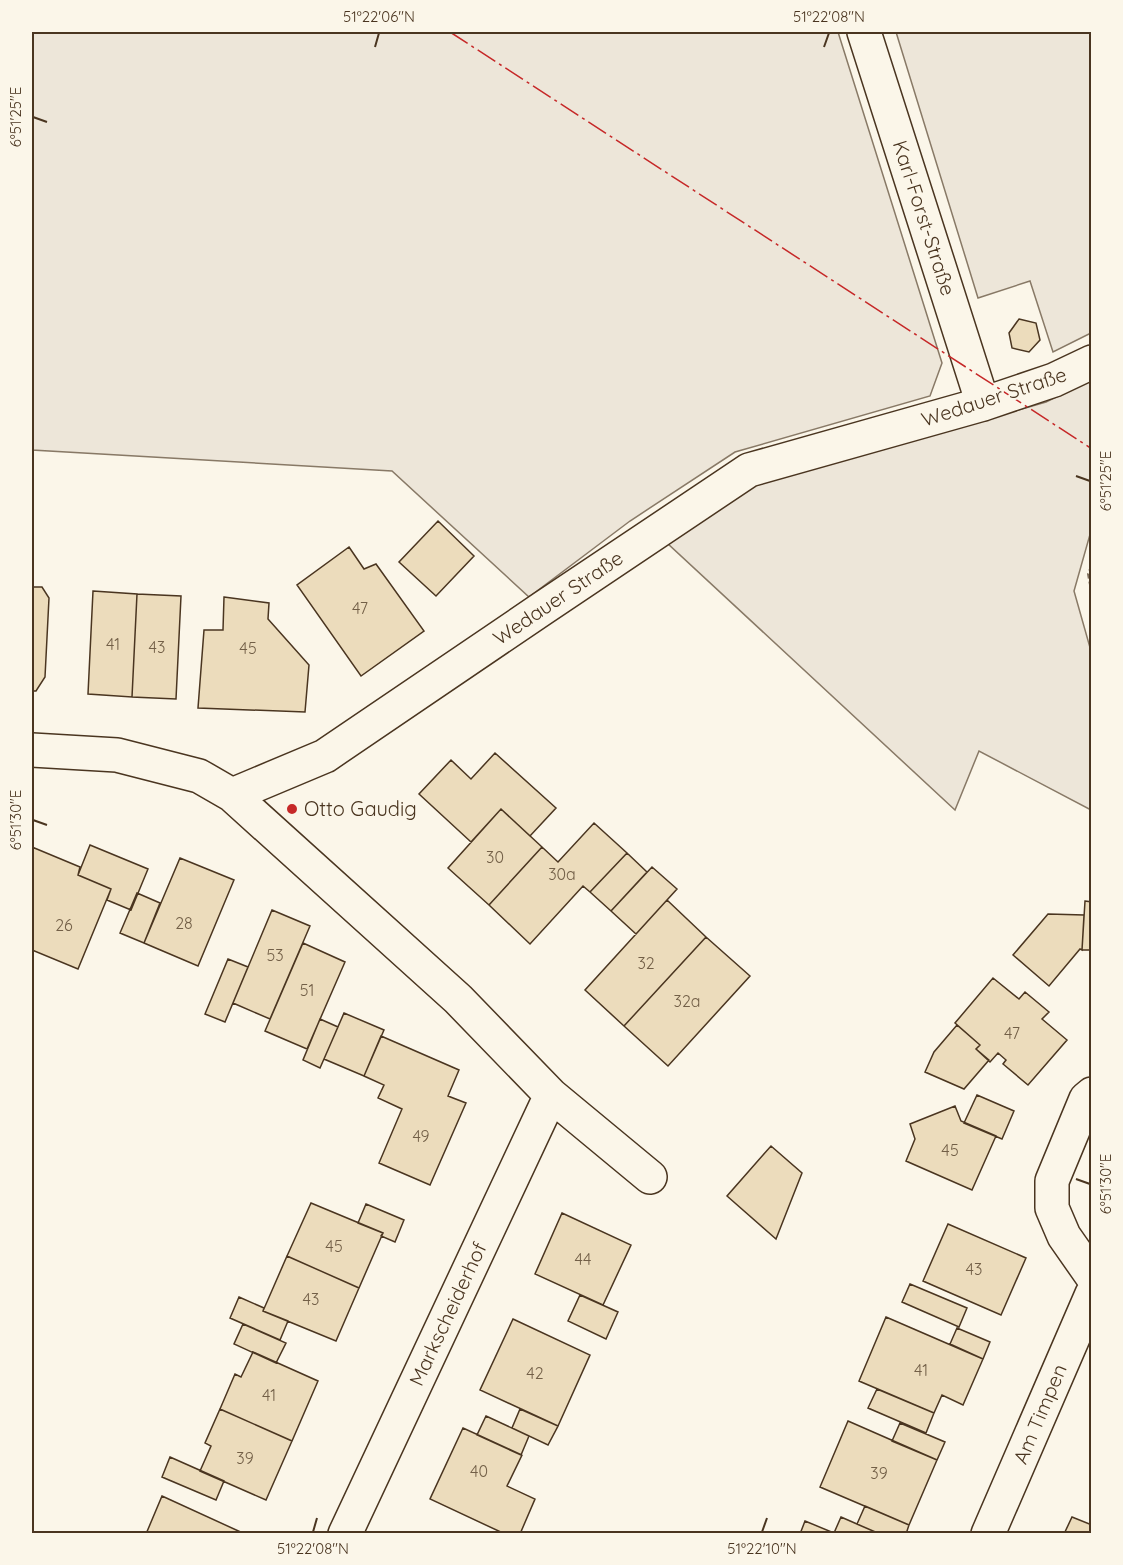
<svg xmlns="http://www.w3.org/2000/svg" width="1123" height="1565" font-family="Quicksand,sans-serif">
	<rect width="100%" height="100%" fill="#fbf6e9"/>
	<path fill="#ede6d9" stroke="#887966" stroke-width="1.5" d="M 32,32 L 838,32 L 942,363 L 930,396 L 735,452 L 630,521 L 529,597 L 392,471 L 32,450 Z
		M 896,32 L 1091,32 L 1091,333 L 1053,352 L 1030,281 L 978,298 Z
		M 1091,380 L 1091,531 L 1074,591 L 1091,651 L 1091,810 L 979,751 L 955,810 L 666,542 L 743,489 L 1046,402 Z"/>
	<path fill="#ecdcbc" stroke="#4a3520" stroke-width="1.5" d="M 1019,319 L 1036,323 L 1040,340 L 1029,352 L 1012,348 L 1009,333 Z
		M 438,521 L 474,556 L 436,596 L 399,562 Z
		M 349,547 L 364,569 L 376,564 L 424,631 L 361,676 L 297,585 Z
		M 32,587 L 42,587 L 49,598 L 45,677 L 36,691 L 32,691 Z
		M 93,591 L 137,594 L 132,697 L 88,694 Z
		M 137,594 L 181,596 L 176,699 L 132,697 Z
		M 224,597 L 269,603 L 268,619 L 309,665 L 305,712 L 198,708 L 204,630 L 223,630 Z
		M 495,753 L 556,808 L 530,836 L 501,809 L 471,842 L 419,794 L 451,760 L 471,779 Z
		M 501,809 L 542,847 L 489,905 L 448,868 Z
		M 594,823 L 627,853 L 590,892 L 583,886 L 530,944 L 489,905 L 542,847 L 558,862 Z
		M 90,845 L 148,869 L 131,910 L 107,900 L 111,889 L 78,875 Z
		M 32,847 L 80,867 L 78,875 L 111,889 L 78,969 L 32,950 Z
		M 627,853 L 647,872 L 611,911 L 590,892 Z
		M 180,858 L 234,880 L 198,966 L 144,943 Z
		M 652,867 L 677,889 L 636,934 L 611,911 Z
		M 137,893 L 160,903 L 144,943 L 120,933 Z
		M 667,900 L 706,937 L 624,1026 L 585,990 Z
		M 1085,901 L 1092,902 L 1092,950 L 1082,950 Z
		M 272,910 L 310,926 L 270,1019 L 233,1003 Z
		M 1048,914 L 1084,915 L 1082,950 L 1080,949 L 1049,986 L 1013,955 Z
		M 706,937 L 750,976 L 668,1066 L 624,1026 Z
		M 303,943 L 345,962 L 307,1049 L 265,1031 Z
		M 228,959 L 248,967 L 225,1022 L 205,1014 Z
		M 993,978 L 1019,999 L 1025,992 L 1049,1012 L 1042,1019 L 1067,1040 L 1028,1085 L 1003,1064 L 1006,1060 L 998,1053 L 990,1062 L 976,1049 L 980,1045 L 955,1023 Z
		M 344,1013 L 384,1030 L 364,1076 L 324,1059 Z
		M 320,1019 L 338,1027 L 320,1068 L 303,1060 Z
		M 957,1025 L 980,1045 L 976,1049 L 989,1060 L 964,1089 L 925,1072 L 934,1052 Z
		M 381,1036 L 459,1070 L 448,1096 L 466,1103 L 430,1185 L 379,1163 L 402,1109 L 378,1098 L 384,1085 L 364,1076 Z
		M 977,1095 L 1014,1111 L 1002,1139 L 964,1123 Z
		M 955,1106 L 961,1121 L 996,1136 L 972,1190 L 906,1161 L 915,1139 L 910,1124 Z
		M 771,1146 L 802,1173 L 776,1239 L 727,1196 Z
		M 311,1203 L 383,1233 L 359,1288 L 287,1256 Z
		M 366,1204 L 404,1220 L 395,1242 L 381,1236 L 383,1233 L 358,1223 Z
		M 562,1213 L 631,1245 L 603,1305 L 535,1274 Z
		M 948,1224 L 1026,1258 L 1001,1315 L 923,1281 Z
		M 287,1256 L 359,1288 L 336,1341 L 263,1311 Z
		M 910,1284 L 967,1308 L 959,1327 L 902,1302 Z
		M 580,1295 L 618,1312 L 606,1339 L 568,1321 Z
		M 239,1297 L 264,1308 L 263,1311 L 288,1321 L 280,1340 L 230,1318 Z
		M 886,1317 L 983,1359 L 963,1405 L 942,1395 L 934,1413 L 859,1381 Z
		M 513,1319 L 590,1355 L 558,1426 L 480,1390 Z
		M 243,1324 L 286,1343 L 276,1363 L 234,1344 Z
		M 957,1328 L 990,1342 L 983,1359 L 950,1344 Z
		M 253,1352 L 318,1381 L 292,1441 L 220,1409 L 235,1374 L 241,1377 Z
		M 877,1389 L 934,1413 L 926,1433 L 868,1408 Z
		M 220,1409 L 292,1441 L 266,1500 L 200,1471 L 211,1446 L 205,1443 Z
		M 520,1409 L 558,1426 L 548,1445 L 512,1428 Z
		M 486,1416 L 529,1436 L 521,1455 L 477,1435 Z
		M 848,1421 L 937,1460 L 909,1525 L 820,1487 Z
		M 900,1423 L 945,1442 L 937,1460 L 892,1441 Z
		M 463,1428 L 522,1455 L 507,1486 L 535,1499 L 520,1534 L 505,1534 L 430,1499 Z
		M 170,1457 L 224,1481 L 216,1500 L 162,1477 Z
		M 162,1496 L 245,1534 L 146,1534 Z
		M 865,1506 L 909,1525 L 906,1534 L 880,1534 L 857,1524 Z
		M 841,1517 L 857,1524 L 880,1534 L 834,1533 Z
		M 1072,1517 L 1092,1525 L 1092,1534 L 1064,1534 Z
		M 805,1521 L 834,1533 L 834,1534 L 800,1534 Z"/>
	<g fill="none" stroke-linecap="round" stroke-linejoin="round">
		<defs>
			<path id="minor" d="M 864,32 L 983,404
				M 32,750 L 117,755 L 199,776 L 232,795 L 458,999 L 551,1095 L 650,1177
				M 232,795 L 325,756 L 543,608 L 749,470 L 983,404 L 1054,380 L 1092,362
				M 1092,1094 L 1086,1099 L 1052,1181 L 1052,1208 L 1064,1236 L 1092,1276
				M 345,1534 L 551,1095
				M 988,1534 L 1092,1294"/>
		</defs>
		<use href="#minor" stroke="#4a3520" stroke-width="36"/>
		<path stroke="#7f6f5c" stroke-width="4" stroke-dasharray="4.5 3" stroke-linecap="butt" d="M 1092,567 L 1089,574 L 1092,590"/>
		<use href="#minor" stroke="#fbf6e9" stroke-width="33"/>
		<path stroke="#c62828" stroke-width="1.5" stroke-dasharray="21 4.5 3 4.5" stroke-linecap="butt" d="M 450,32 L 1092,449"/>
	</g>
	<path fill="none" stroke="#4a3520" stroke-width="2" d="M 375,47 L 379,33M 824,47 L 829,33M 33,117 L 47,122M 1076,476 L 1090,481M 33,820 L 47,825M 1076,1179 L 1090,1184M 313,1532 L 317,1518M 762,1532 L 767,1518"/>
	<circle fill="#c62828" stroke="#fbf6e9" stroke-width="2" cx="292" cy="809" r="6"/>
	<g text-anchor="middle" stroke-width="4.5" stroke-linejoin="round" paint-order="stroke">
		<g font-size="16" fill="#725f47">
			<text x="360" y="614">47</text>
			<text x="113" y="650">41</text>
			<text x="157" y="653">43</text>
			<text x="248" y="654">45</text>
			<text x="495" y="863">30</text>
			<text x="562" y="880">30a</text>
			<text x="184" y="929">28</text>
			<text x="64" y="931">26</text>
			<text x="275" y="961">53</text>
			<text x="646" y="969">32</text>
			<text x="307" y="996">51</text>
			<text x="687" y="1007">32a</text>
			<text x="1012" y="1039">47</text>
			<text x="421" y="1142">49</text>
			<text x="950" y="1156">45</text>
			<text x="334" y="1252">45</text>
			<text x="583" y="1265">44</text>
			<text x="974" y="1275">43</text>
			<text x="311" y="1305">43</text>
			<text x="921" y="1376">41</text>
			<text x="535" y="1379">42</text>
			<text x="269" y="1401">41</text>
			<text x="245" y="1464">39</text>
			<text x="479" y="1477">40</text>
			<text x="879" y="1479">39</text>
		</g>
		<g font-size="20" fill="#4a3520" stroke="#fbf6e9">
			<text transform="translate(924 218) rotate(72)" y="7">Karl-Forst-Straße</text>
			<text transform="translate(994 397) rotate(-18)" y="7">Wedauer Straße</text>
			<text transform="translate(558 598) rotate(-34)" y="7">Wedauer Straße</text>
			<text transform="translate(448 1314) rotate(-65)" y="7">Markscheiderhof</text>
			<text transform="translate(1040 1414) rotate(-67)" y="7">Am Timpen</text>
		</g>
		<g font-size="20" fill="#4a3520" stroke="#fbf6e9" text-anchor="start">
			<text x="304" y="816">Otto Gaudig</text>
		</g>
	</g>
	<rect width="1123" height="1565" fill="none" stroke="#fbf6e9" stroke-width="66"/>
	<rect x="33" y="33" width="1057" height="1499" fill="none" stroke="#4a3520" stroke-width="2"/>
	<g font-size="15" text-anchor="middle" fill="#4a3520">
		<text x="379" y="22">51°22'06"N</text>
		<text x="829" y="22">51°22'08"N</text>
		<text transform="translate(16 117) rotate(-90)" y="5">6°51'25"E</text>
		<text transform="translate(1106 481) rotate(-90)" y="5">6°51'25"E</text>
		<text transform="translate(16 820) rotate(-90)" y="5">6°51'30"E</text>
		<text transform="translate(1106 1184) rotate(-90)" y="5">6°51'30"E</text>
		<text x="313" y="1554">51°22'08"N</text>
		<text x="762" y="1554">51°22'10"N</text>
	</g>
</svg>
